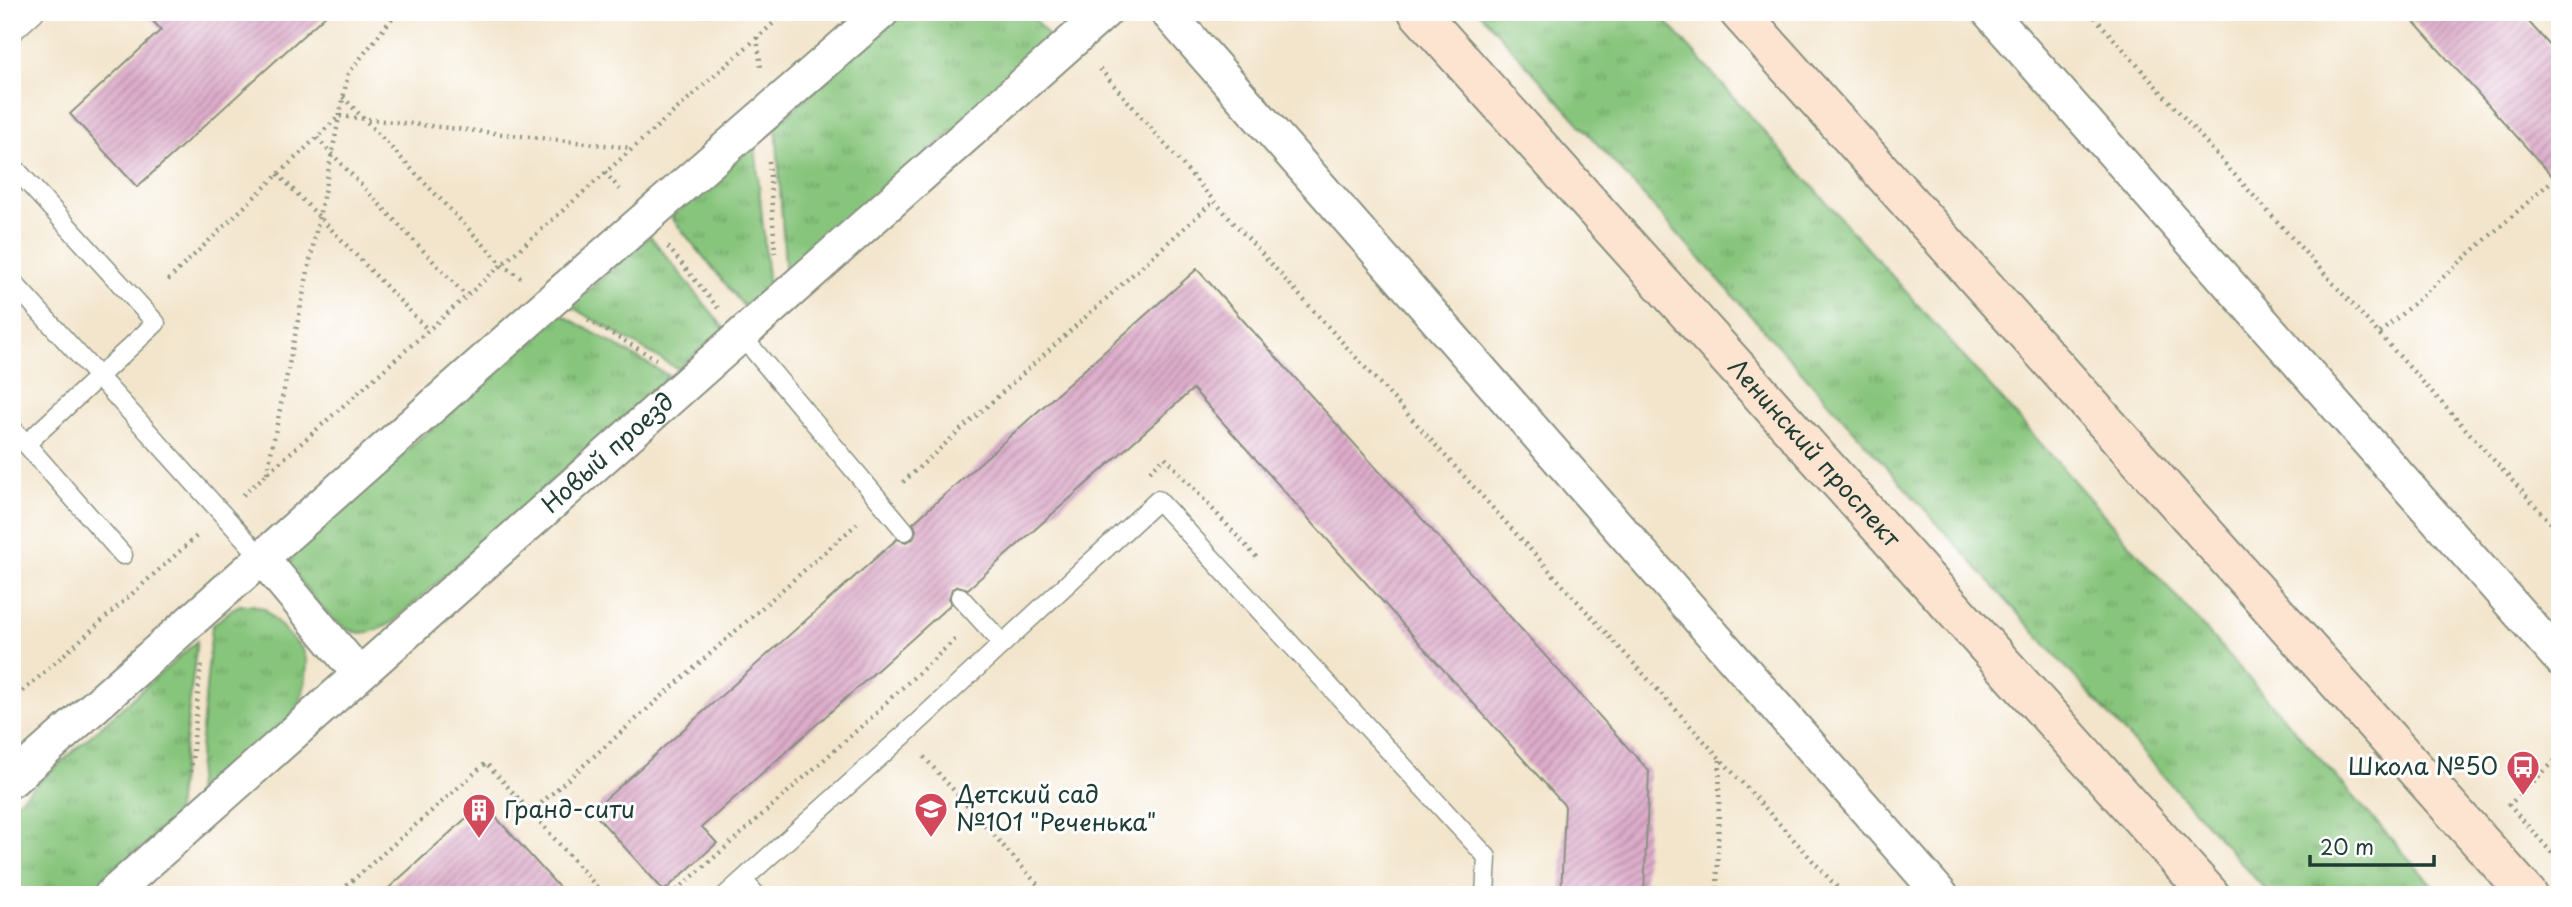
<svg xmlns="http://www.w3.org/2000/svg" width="2572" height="907" font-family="'Playpen Sans',sans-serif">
	<defs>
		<pattern id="grass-tufts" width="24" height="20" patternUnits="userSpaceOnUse" patternTransform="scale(1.75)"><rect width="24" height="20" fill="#87c57b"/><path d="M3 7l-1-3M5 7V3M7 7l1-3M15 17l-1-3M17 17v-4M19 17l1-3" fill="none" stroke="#6ea166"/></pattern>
		<pattern id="building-hatch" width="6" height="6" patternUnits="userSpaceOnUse" patternTransform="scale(1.75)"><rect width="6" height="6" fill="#ddacca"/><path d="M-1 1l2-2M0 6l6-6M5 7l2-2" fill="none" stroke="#b38da5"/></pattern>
	</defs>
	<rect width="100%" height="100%" fill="#fff"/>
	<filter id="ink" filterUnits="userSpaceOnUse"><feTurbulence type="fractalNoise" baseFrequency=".0143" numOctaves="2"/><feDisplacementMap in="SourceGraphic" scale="14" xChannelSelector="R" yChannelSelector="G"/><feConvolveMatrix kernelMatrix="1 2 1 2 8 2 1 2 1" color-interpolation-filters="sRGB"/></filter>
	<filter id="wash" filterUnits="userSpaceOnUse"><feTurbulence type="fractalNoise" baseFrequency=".00686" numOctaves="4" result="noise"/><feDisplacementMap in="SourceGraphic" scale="28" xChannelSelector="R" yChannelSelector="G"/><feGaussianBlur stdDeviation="1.57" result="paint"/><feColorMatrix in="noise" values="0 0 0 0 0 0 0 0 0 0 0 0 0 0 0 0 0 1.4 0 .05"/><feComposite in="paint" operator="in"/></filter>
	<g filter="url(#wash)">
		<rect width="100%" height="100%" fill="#f3e5cc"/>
		<path fill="url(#grass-tufts)" stroke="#538158" stroke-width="2" d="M 904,12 L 1028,12 L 1053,41 L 786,281 L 776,125 Z
			M 1479,12 L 1658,12 L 2441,895 L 2270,895 Z
			M 755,144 L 769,290 L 746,309 L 671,217 Z
			M 650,236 L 724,328 L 678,369 L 570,306 Z
			M 561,314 L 669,376 L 393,622 C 382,628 369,635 356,632 C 332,628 304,585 289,567 L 296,547 Z
			M 240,605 L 253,605 L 265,609 L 303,650 L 307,662 L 306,679 L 301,700 L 287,723 L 195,802 L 212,626 L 232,609 Z
			M 197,641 L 176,817 L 89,895 L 12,895 L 12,806 Z"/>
		<g id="blocks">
			<path fill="url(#building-hatch)" d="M 145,12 L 329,12 L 137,187 L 70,114 L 161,30 Z
				M 2405,12 L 2520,12 L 2560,57 L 2560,185 Z
				M 1197,269 L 1649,771 L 1644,895 L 1561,895 L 1565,806 L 1193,389 L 968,589 L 958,586 L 952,589 L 949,599 L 951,604 L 702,827 L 717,843 L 664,891 L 592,811 L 897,539 L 906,542 L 913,539 L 916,530 L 913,523 Z
				M 483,803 L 566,895 L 381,895 Z"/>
		</g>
	</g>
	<g filter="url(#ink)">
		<use href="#blocks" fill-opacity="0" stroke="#899180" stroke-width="2"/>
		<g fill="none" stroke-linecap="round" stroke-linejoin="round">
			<defs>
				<path id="service" d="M 12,33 L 35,12
					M 12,165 L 156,323 L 26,444
					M 12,281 L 263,559
					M 741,335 L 905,531
					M 12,428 L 123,555
					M 960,597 L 1002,643
					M 743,880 L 756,895
					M 726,895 L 904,735 L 1158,500 L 1487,857 L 1485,895"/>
				<g id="minor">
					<path d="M 1167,12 L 1941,895"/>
					<path d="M 1989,12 L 2560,659"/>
					<path d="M 263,559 L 359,674"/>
					<path d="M 12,780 L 552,300 L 882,12"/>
					<path id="s1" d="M 111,895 L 1105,12"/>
				</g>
				<g id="secondary">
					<path id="s2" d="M 1418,12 L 2210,895"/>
					<path d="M 1739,12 L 2528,895"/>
				</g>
			</defs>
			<use href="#service" stroke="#899180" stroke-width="21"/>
			<use href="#minor" stroke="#899180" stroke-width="37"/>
			<use href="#secondary" stroke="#899180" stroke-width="42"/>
			<path stroke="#899180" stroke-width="4.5" stroke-dasharray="2 5" stroke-linecap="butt" d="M 2090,12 L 2243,184 L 2560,533
				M 757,37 L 761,68
				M 1100,69 L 1214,201 L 1844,895
				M 343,97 L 502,264 L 521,278
				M 317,138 L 466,296
				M 769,161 L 775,253
				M 605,172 L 622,192
				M 278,174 L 428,330
				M 668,247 L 718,308
				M 168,280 L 339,116 L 631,148
				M 588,320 L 656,359
				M 2380,333 L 2554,179
				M 1150,471 L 1165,457 L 1259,560
				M 267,473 L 348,74 L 397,12
				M 903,482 L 1214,201
				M 243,495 L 786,12
				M 12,701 L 199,534
				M 881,707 L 958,637
				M 2560,756 L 2509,805 L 2560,862
				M 924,757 L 1047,895
				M 191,772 L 201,662
				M 531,812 L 604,895
				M 336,895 L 486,763 L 531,812 L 860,521
				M 672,895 L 882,708
				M 1717,895 L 1720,757"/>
			<use href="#service" stroke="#fff" stroke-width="18"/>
			<use href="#minor" stroke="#fff" stroke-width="33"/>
			<use href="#secondary" stroke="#fde4d1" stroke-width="38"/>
		</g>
	</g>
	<defs>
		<symbol id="bus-pin" viewBox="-11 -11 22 30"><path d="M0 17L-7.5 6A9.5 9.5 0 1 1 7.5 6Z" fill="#d1495b" stroke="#fff"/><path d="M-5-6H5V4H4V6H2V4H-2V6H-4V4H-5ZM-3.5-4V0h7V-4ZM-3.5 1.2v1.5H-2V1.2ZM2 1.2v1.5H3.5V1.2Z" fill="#fff"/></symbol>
		<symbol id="school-pin" viewBox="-11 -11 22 30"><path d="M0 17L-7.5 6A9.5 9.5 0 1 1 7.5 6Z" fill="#d1495b" stroke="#fff"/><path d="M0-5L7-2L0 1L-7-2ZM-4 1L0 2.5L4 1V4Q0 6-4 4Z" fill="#fff"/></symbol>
		<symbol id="building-pin" viewBox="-11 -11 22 30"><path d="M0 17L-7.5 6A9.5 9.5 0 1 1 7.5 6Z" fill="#d1495b" stroke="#fff"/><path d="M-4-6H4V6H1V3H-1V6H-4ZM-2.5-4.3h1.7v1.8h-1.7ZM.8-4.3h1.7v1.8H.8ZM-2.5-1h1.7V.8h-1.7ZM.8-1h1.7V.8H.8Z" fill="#fff"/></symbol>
	</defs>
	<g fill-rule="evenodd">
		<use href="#bus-pin" x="2504" y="748" width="38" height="52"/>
		<use href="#school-pin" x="912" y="790" width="38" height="52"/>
		<use href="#building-pin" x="460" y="791" width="38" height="52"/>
	</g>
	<g text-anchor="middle" stroke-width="6" stroke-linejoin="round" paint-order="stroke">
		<g font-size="24" fill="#1f3d34" stroke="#fff">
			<text dy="8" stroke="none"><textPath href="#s2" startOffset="593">Ленинский проспект</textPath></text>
			<text dy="8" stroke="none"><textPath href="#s1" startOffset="665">Новый проезд</textPath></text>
		</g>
		<g font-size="24" fill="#1f3d34" stroke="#fff" text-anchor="start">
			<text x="2498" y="775" text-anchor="end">Школа №50</text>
			<text x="956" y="803">Детский сад<tspan x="956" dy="28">№101 "Реченька"</tspan></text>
			<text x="504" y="818">Гранд-сити</text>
		</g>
	</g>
	<rect width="2572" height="907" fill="none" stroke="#fff" stroke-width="42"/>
	<path d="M2310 855v10h124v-10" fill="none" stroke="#1f3d34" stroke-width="3.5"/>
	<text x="2320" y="855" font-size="21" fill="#1f3d34" stroke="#ffffff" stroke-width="5" paint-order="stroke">20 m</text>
</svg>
